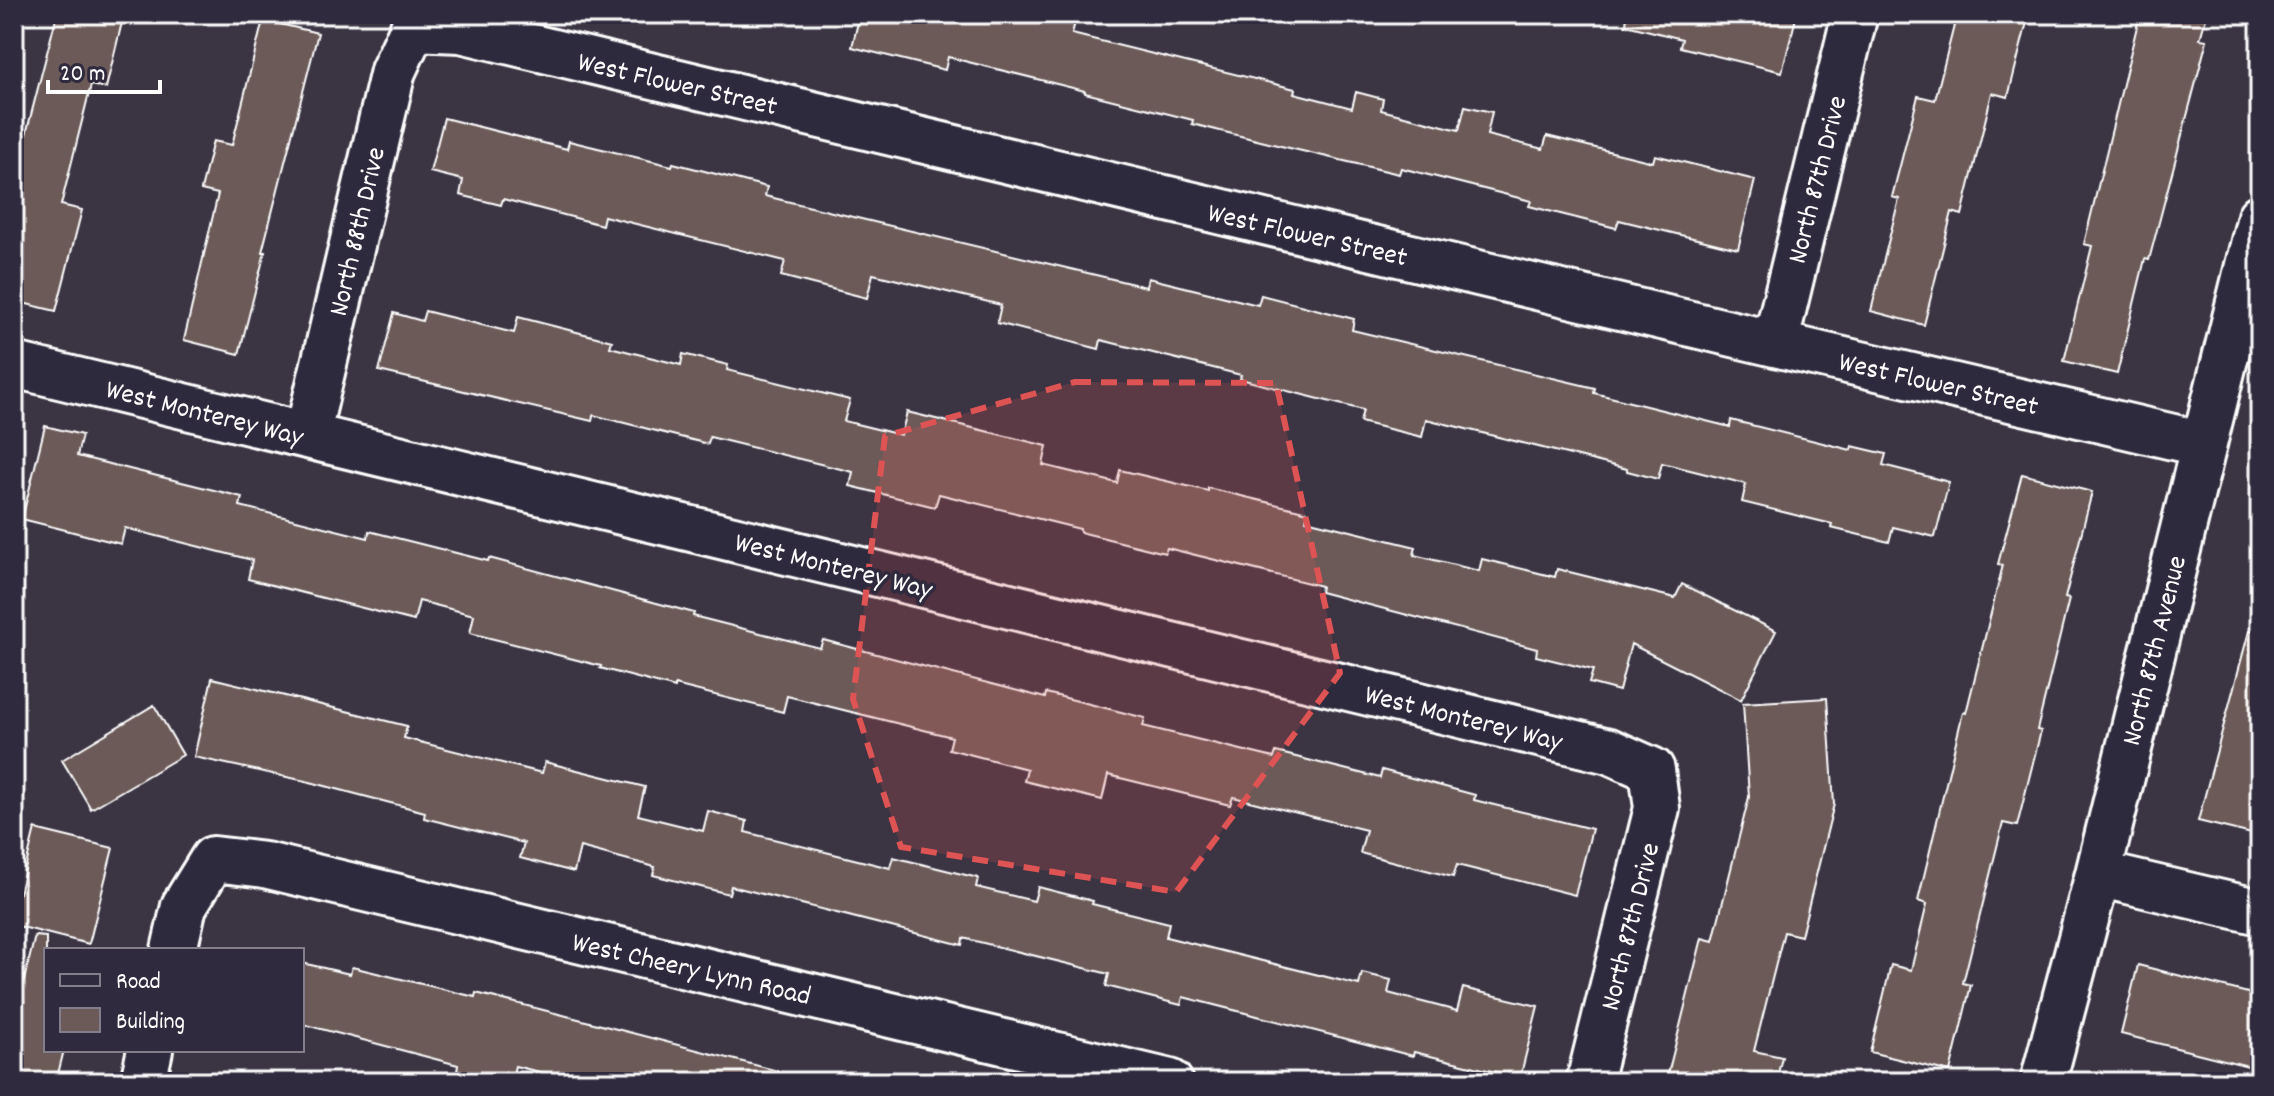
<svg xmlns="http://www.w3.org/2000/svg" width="2274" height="1096" font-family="Dekko,sans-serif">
	<rect width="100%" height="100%" fill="#3b3443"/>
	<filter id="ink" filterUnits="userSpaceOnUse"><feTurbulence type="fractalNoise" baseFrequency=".0125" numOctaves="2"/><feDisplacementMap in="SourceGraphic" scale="16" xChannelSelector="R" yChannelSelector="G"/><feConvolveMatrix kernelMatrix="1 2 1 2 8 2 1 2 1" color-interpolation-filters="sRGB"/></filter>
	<g filter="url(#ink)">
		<path fill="#6c5a59" stroke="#fff" stroke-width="2" d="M 57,14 L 124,14 L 106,88 L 91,85 L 61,205 L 82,210 L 56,311 L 14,301 L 14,181 Z
			M 860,14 L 1077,14 L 1072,34 L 1295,89 L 1294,93 L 1352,108 L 1356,92 L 1383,99 L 1381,110 L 1459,130 L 1465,106 L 1492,112 L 1487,135 L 1543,149 L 1547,136 L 1653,162 L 1655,155 L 1755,180 L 1738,249 L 1619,220 L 1616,228 L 1529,206 L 1531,201 L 1401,168 L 1399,174 L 1281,146 L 1192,124 L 1193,120 L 1085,93 L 1085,91 L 948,57 L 945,70 L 852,47 Z
			M 1627,14 L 1797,14 L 1782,72 L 1680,47 L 1682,39 L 1626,25 Z
			M 1957,14 L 2029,14 L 2008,97 L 1992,93 L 1962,215 L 1952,212 L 1924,325 L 1871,311 L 1899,199 L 1892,197 L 1918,96 L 1935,100 Z
			M 2140,14 L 2207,14 L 2200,39 L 2207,40 L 2149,260 L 2145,259 L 2117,374 L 2064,361 L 2092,246 L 2084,244 Z
			M 263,20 L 318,33 L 262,252 L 265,252 L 239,354 L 184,340 L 218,194 L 201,190 L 213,141 L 232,145 Z
			M 444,118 L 567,149 L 569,141 L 672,166 L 673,163 L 767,187 L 765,196 L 1146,287 L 1148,278 L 1258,305 L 1261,295 L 1354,319 L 1352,330 L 1595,388 L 1594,393 L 1730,427 L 1731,420 L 1851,450 L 1852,446 L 1886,454 L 1883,465 L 1949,482 L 1935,537 L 1893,527 L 1889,542 L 1831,528 L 1832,524 L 1742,502 L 1746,484 L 1662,463 L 1658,479 L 1627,471 L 1627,469 L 1426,419 L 1422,437 L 1360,422 L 1363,410 L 1240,379 L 1241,375 L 1101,340 L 1099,349 L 997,323 L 1001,305 L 873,274 L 867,298 L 781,276 L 785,261 L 604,216 L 602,225 L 503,199 L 501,205 L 460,195 L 463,180 L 430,172 Z
			M 425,311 L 514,333 L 518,317 L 612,341 L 610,347 L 681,365 L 683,354 L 728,365 L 727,370 L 850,400 L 844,421 L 901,435 L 907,412 L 1047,446 L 1043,465 L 1117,483 L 1120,470 L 1208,491 L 1208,488 L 1308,512 L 1306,520 L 1416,547 L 1414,555 L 1479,571 L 1482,559 L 1555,577 L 1557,569 L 1675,598 L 1682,584 L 1776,631 L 1741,700 L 1631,644 L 1619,691 L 1589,683 L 1593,670 L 1536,656 L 1537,649 L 1320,592 L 1321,586 L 1167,548 L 1165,553 L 1080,532 L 1080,529 L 939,494 L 935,507 L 850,486 L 853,472 L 710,437 L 708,444 L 593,415 L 592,421 L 379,371 L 394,313 L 422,321 Z
			M 45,426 L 82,435 L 77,456 L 242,497 L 240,506 L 368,538 L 369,531 L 488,561 L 489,558 L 694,613 L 693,616 L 820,648 L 823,640 L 1045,698 L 1046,693 L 1145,718 L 1143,726 L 1274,758 L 1276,752 L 1380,778 L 1382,770 L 1475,795 L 1474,800 L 1592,829 L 1575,895 L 1457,865 L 1453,877 L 1360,853 L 1366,830 L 1233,797 L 1230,805 L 1108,775 L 1102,800 L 1024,781 L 1027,769 L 949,749 L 952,737 L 787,696 L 783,712 L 675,685 L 675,688 L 600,668 L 601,666 L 470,633 L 474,615 L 419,601 L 414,621 L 248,579 L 252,560 L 125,528 L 121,544 L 22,519 Z
			M 2022,474 L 2092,492 L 2065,598 L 2069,599 L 2037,730 L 2041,731 L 2017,826 L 2003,823 L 1963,983 L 1971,985 L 1950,1072 L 1870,1052 L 1891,965 L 1911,970 L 1927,904 L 1918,901 L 1963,712 L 1966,713 L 2003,565 L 1998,564 Z
			M 2249,631 L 2260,632 L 2260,836 L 2198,821 Z
			M 212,678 L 407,726 L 404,738 L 542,773 L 545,762 L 645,787 L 638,815 L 703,831 L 708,811 L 747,821 L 745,832 L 890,868 L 893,857 L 978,878 L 976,887 L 1034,901 L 1038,887 L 1093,901 L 1092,904 L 1169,923 L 1166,937 L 1359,985 L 1362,973 L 1391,980 L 1388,993 L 1457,1011 L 1463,988 L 1538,1006 L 1520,1078 L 1414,1052 L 1413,1056 L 1183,997 L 1181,1005 L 1106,986 L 1109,974 L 963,938 L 962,945 L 731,886 L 729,894 L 653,875 L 655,867 L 580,847 L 574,872 L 520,858 L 524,843 L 424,818 L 425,812 L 310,782 L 194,757 Z
			M 1827,698 L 1834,804 L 1801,936 L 1784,932 L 1754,1051 L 1782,1057 L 1776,1082 L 1666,1082 L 1702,938 L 1713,941 L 1749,797 L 1743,703 Z
			M 154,705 L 183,755 L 91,809 L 62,760 Z
			M 35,829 L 113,848 L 89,944 L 14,925 L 14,914 Z
			M 35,936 L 46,937 L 46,1050 L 64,1050 L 56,1082 L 14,1082 L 14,1020 Z
			M 302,963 L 350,974 L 352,967 L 475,997 L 476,993 L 563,1015 L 778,1071 L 777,1082 L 580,1082 L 515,1066 L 511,1082 L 498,1082 L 457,1072 L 458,1065 L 302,1024 Z
			M 2138,965 L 2260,996 L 2260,1069 L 2121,1034 Z"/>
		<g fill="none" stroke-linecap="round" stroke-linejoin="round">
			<defs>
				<path id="minor" d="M 1775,344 L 1855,14
					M 14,365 L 1609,751 L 1652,770 L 1657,808 L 1589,1082
					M 307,436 L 393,71 L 413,28 L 461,30 L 1775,344 L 2203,444
					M 2098,874 L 2260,912
					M 174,950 L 184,906 L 213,859 L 265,865 L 1170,1082
					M 143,1082 L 150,1050
					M 2043,1082 L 2098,874 L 2260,217"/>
			</defs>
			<use href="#minor" stroke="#fff" stroke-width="50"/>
			<use href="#minor" stroke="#2f2a3d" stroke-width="44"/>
		</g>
	</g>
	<path fill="#de5353" fill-opacity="0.2" stroke="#de5353" stroke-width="6" stroke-dasharray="16 10" stroke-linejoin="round" d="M 1075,382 L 1276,383 L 1340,673 L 1176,892 L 901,847 L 853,699 L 885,436 Z"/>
	<g text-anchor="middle" stroke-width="7" stroke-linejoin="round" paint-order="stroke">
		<g font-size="28" fill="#fff" stroke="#2f2a3d">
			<text transform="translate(678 82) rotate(13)" y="10">West Flower Street</text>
			<text transform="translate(1815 179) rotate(-76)" y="10">North 87th Drive</text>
			<text transform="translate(355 231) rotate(-77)" y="10">North 88th Drive</text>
			<text transform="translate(1308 233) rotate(13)" y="10">West Flower Street</text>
			<text transform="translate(1939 382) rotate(13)" y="10">West Flower Street</text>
			<text transform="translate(205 411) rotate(14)" y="10">West Monterey Way</text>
			<text transform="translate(834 564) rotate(14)" y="10">West Monterey Way</text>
			<text transform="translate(2152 650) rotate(-76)" y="10">North 87th Avenue</text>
			<text transform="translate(1464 716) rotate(14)" y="10">West Monterey Way</text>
			<text transform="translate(1628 926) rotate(-76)" y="10">North 87th Drive</text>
			<text transform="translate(692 967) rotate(13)" y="10">West Cheery Lynn Road</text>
		</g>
	</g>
	<rect width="2274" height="1096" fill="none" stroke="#2f2a3d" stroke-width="48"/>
	<rect x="24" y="24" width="2226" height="1048" fill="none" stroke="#fff" stroke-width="3" filter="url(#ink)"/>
	<rect x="44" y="948" width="260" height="104" fill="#2f2a3d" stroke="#827f8b" stroke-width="2"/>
	<rect x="60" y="974" width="40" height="12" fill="#2f2a3d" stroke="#827f8b" stroke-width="2"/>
	<text x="116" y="988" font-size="24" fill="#ffffff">Road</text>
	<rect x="60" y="1008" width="40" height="24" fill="#6c5a59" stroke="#827f8b" stroke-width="2"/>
	<text x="116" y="1028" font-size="24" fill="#ffffff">Building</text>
	<path d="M48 80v12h112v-12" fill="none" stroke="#ffffff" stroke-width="4"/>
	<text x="60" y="80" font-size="24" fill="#ffffff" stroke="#2f2a3d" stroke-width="6" paint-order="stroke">20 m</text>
</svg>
